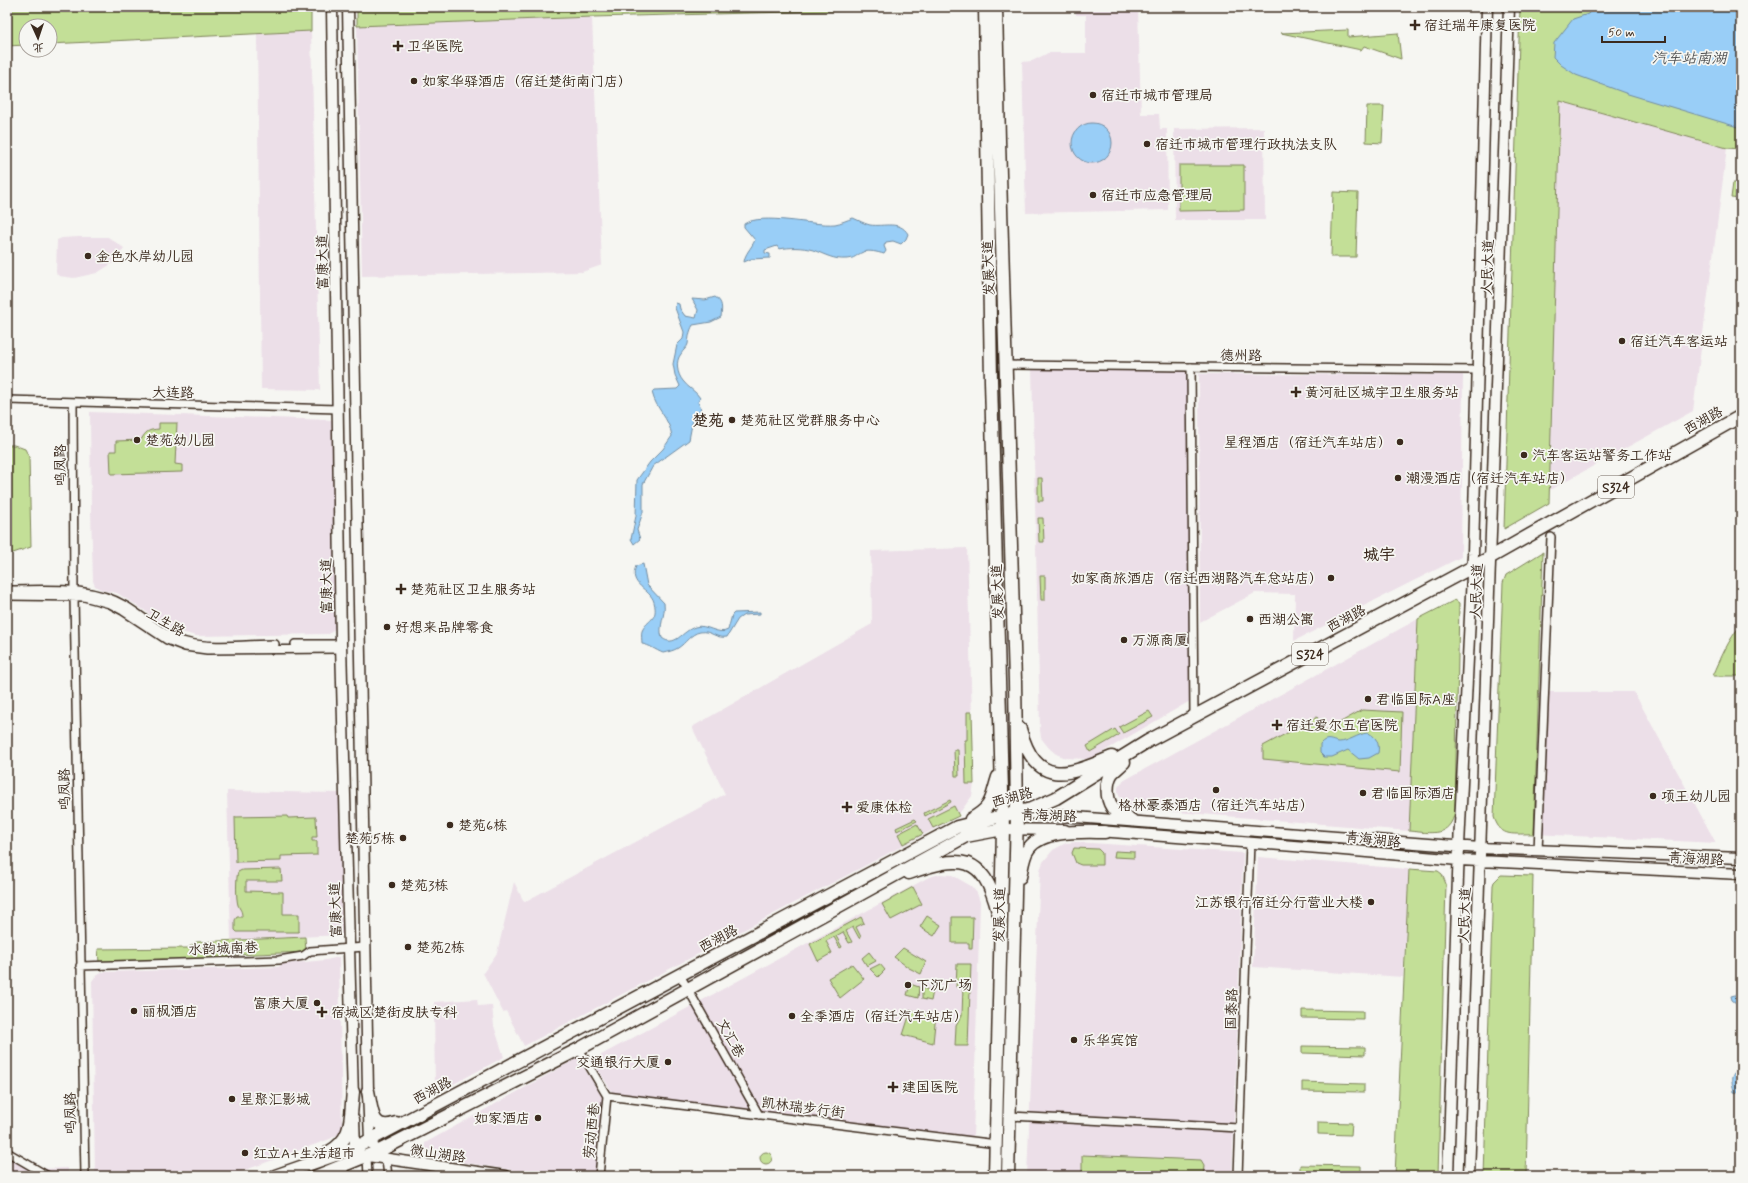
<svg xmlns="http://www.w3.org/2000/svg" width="1748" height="1183" font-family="Mynerve,'LXGW WenKai TC',sans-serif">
	<rect width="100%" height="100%" fill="#f6f6f2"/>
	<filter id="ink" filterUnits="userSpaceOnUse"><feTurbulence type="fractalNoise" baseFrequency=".025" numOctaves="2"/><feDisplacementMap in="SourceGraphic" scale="8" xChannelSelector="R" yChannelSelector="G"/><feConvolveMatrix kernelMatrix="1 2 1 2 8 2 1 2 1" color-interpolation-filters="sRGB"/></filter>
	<g filter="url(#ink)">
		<path fill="#ecdfe8" d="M 1076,7 L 1138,7 L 1141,114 L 1159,114 L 1160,129 L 1167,129 L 1168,210 L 1026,213 L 1022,62 L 1032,61 L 1048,53 L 1086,53 L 1086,15 L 1076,15 Z
			M 592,17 L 602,265 L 582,272 L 362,276 L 357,26 Z
			M 311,31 L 320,390 L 261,389 L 257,33 Z
			M 1560,101 L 1727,148 L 1693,411 L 1548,491 Z
			M 1264,128 L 1265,220 L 1175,220 L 1174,129 Z
			M 78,237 L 108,237 L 124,248 L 116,261 L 97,273 L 74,278 L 59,276 L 56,273 L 57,240 L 62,238 Z
			M 1032,366 L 1187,367 L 1190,701 L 1094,757 L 1086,759 L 1066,758 L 1056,754 L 1049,748 L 1041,738 L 1040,730 Z
			M 1199,374 L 1463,375 L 1461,557 L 1294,641 L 1295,594 L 1255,593 L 1200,622 Z
			M 90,412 L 332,420 L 335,628 L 329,634 L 196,636 L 174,630 L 161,623 L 144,610 L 117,593 L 102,590 L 95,586 L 93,581 L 91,512 Z
			M 967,548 L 974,784 L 972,796 L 961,811 L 940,826 L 524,1046 L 506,1011 L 503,1012 L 483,973 L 497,953 L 514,882 L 524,902 L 725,794 L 692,727 L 872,624 L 871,551 Z
			M 1418,619 L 1409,831 L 1127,808 L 1121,802 L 1118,792 L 1118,787 L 1123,781 Z
			M 1539,692 L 1634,692 L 1716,843 L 1534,834 Z
			M 227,791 L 339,793 L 342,935 L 231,940 Z
			M 1076,842 L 1243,853 L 1232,1176 L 1027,1176 L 1040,870 L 1043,862 L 1053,850 L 1066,843 Z
			M 1258,857 L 1409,869 L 1403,977 L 1253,967 Z
			M 940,874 L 952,875 L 971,886 L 977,893 L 980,902 L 973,1138 L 614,1095 L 592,1060 L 929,877 Z
			M 339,957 L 342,1132 L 330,1139 L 229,1176 L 95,1176 L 92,981 L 95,977 L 103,972 L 278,967 L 283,964 L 326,960 Z
			M 477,999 L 478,1006 L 492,1005 L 494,1026 L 504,1057 L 435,1094 L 434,1002 Z
			M 578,1058 L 603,1099 L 595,1176 L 550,1176 L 428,1157 L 425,1151 L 425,1143 Z
			M 7,1152 L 37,1169 L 68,1168 L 68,1176 L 7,1176 Z
			M 420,1171 L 447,1176 L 358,1176 L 360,1176 Z"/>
		<path fill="#c3df97" stroke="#7f845a" d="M 7,7 L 311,7 L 311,31 L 50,44 L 50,26 L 26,26 L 26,45 L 7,46 Z
			M 357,7 L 953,7 L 953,8 L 592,17 L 357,26 Z
			M 1520,7 L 1741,7 L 1741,149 L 1727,148 L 1560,101 L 1549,503 L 1504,529 Z
			M 1348,30 L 1348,37 L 1398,33 L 1401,59 L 1364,46 L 1361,50 L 1281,33 Z
			M 1367,106 L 1384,106 L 1382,143 L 1366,142 Z
			M 1179,165 L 1244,165 L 1244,210 L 1179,211 Z
			M 1733,183 L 1741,183 L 1741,199 L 1731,198 Z
			M 1333,192 L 1358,193 L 1356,257 L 1331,257 Z
			M 159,423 L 177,423 L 175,464 L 182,465 L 182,472 L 111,474 L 110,451 L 116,451 L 116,441 L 141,440 C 146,431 148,430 159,429 Z
			M 7,445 L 14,445 L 25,449 L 29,457 L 31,547 L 7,555 Z
			M 1038,478 L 1042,478 L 1043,501 L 1038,501 Z
			M 1038,518 L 1043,518 L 1044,542 L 1039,542 Z
			M 1543,552 L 1534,834 C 1514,833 1501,839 1494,817 L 1503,583 L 1506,575 Z
			M 1040,576 L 1045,576 L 1045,600 L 1041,600 Z
			M 1455,600 L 1459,603 L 1455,811 C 1450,838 1431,833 1409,831 L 1418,619 Z
			M 1741,625 L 1741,676 L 1713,676 C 1721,658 1728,640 1741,625 Z
			M 1362,710 L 1402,712 L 1400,772 L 1263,759 L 1263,746 L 1317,717 L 1325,731 Z
			M 1149,711 L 1153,717 L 1123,733 L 1119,727 Z
			M 967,712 L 972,712 L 974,784 L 966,784 L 965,740 L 967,740 Z
			M 1115,729 L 1119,735 L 1090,752 L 1087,746 Z
			M 954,750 L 958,750 L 959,776 L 955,776 Z
			M 950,800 L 951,802 L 925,816 L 924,813 Z
			M 954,806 L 959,816 L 933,828 L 928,819 Z
			M 287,816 L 288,818 L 316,817 L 317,837 L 312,837 L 312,841 L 317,841 L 317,855 L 281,856 L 281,861 L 236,862 L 235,817 Z
			M 915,819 L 917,821 L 897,831 L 896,828 Z
			M 917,824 L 923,834 L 903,844 L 898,834 Z
			M 1074,848 L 1098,849 L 1102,853 L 1102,865 L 1081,865 L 1076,863 L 1072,853 Z
			M 1115,851 L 1134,852 L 1134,858 L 1114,857 Z
			M 281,869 L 282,881 L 246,881 L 246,891 L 283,892 L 283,914 L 299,914 L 299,932 L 237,932 L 235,930 L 235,920 L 237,917 L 242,917 C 242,910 240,910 238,905 C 236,899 236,877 238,872 L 242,870 Z
			M 1409,869 L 1438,871 L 1442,874 L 1446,884 L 1438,1176 L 1395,1176 Z
			M 1501,875 L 1533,876 L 1526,1176 L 1484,1176 L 1493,885 L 1494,882 Z
			M 913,887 L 922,904 L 891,920 L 882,904 Z
			M 927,916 L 941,925 L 934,936 L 920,927 Z
			M 861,917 L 864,923 L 856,927 L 861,937 L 859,938 L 853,927 L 846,931 L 852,942 L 849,943 L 843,932 L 836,936 L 842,947 L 840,948 L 834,937 L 826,941 L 832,953 L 818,961 L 810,944 Z
			M 952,917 L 973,917 L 972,949 L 969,949 L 969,943 L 952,943 Z
			M 305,937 L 306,952 L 232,955 L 228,959 L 99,962 L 98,949 L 188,948 L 196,942 Z
			M 903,948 L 926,962 L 921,974 L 909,968 L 894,957 Z
			M 869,952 L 876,961 L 867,966 L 862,958 Z
			M 852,964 L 864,979 L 840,998 L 828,978 Z
			M 880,964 L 885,970 L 878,977 L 870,969 Z
			M 957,964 L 971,964 L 968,1046 L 955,1046 L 956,1026 L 962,1015 L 963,987 L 956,987 Z
			M 910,984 L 919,987 L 918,998 L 907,995 Z
			M 922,988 L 933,991 L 931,1001 L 922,999 Z
			M 911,1010 L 936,1014 L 933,1043 L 903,1035 Z
			M 1302,1010 L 1363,1011 L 1363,1019 L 1302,1018 Z
			M 1302,1046 L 1365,1047 L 1365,1055 L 1302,1053 Z
			M 1302,1082 L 1364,1084 L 1364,1092 L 1302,1091 Z
			M 1318,1122 L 1352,1123 L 1351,1135 L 1318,1134 Z
			M760 1158a6 6 0 1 1 12 0a6 6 0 1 1-12 0Z
			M 1082,1155 L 1201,1160 L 1204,1165 L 1203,1176 L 1082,1176 Z
			M 1300,1165 L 1361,1166 L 1361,1173 L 1300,1173 Z"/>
		<path fill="#99cef7" stroke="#738ca0" d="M 1593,7 L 1741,7 L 1741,128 L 1628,94 L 1576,75 L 1561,65 L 1553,57 L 1554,43 L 1573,19 L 1588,14 Z
			M1072 143a20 20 0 1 1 40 0a20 20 0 1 1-40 0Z
			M 853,218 C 858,220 865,224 870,225 C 884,227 900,220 908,234 L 906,239 L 901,244 L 893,241 L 886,242 L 884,246 L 886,251 L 884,254 C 877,252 870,250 863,252 C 856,255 855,259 846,259 C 834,260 824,254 813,250 C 802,247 790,247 779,249 L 777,246 L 765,250 L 765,253 L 770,254 L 770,258 L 751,259 L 744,262 C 745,253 751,249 755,240 L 744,227 L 744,224 C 762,212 813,226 835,224 C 841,223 847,220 853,218 Z
			M 715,297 C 723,302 722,308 721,317 L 711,322 L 693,325 C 689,332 689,337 688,344 C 687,348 683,350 681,354 C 675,361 677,374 683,381 C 688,388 696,391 700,398 L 698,402 L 701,409 L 693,419 L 689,440 L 653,466 L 643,484 L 643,512 L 637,530 L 640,539 L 634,544 L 631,539 L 636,516 L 637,480 L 650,462 L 663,449 L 672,436 C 669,417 656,410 652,392 L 654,390 L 677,389 L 680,386 L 675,375 L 673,364 L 677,345 L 683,339 L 684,332 L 675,308 L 676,303 L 679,304 L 680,309 L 685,316 L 696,318 L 698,310 L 692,299 L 705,300 Z
			M 643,564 L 647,585 L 664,603 C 666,615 658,626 662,638 C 675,648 682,631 695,627 C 706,623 718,636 728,630 L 732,615 L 734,613 L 760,612 L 760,614 L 744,615 L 738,619 L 727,637 C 715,639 711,630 700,632 C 690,634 686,643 678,648 C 673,651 667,652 663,653 C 655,650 650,645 642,644 C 642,640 641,635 642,631 C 647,619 659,621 654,602 C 650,588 628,586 636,566 Z
			M 1367,733 C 1376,735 1380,744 1378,753 L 1369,758 L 1359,759 L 1348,750 L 1332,757 L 1324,757 L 1320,753 L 1320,744 C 1327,736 1331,741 1339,742 C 1348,742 1358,734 1367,733 Z
			M 1735,995 L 1741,995 L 1741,1007 L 1732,1000 L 1731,996 Z
			M 1741,1017 L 1741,1062 L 1737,1062 L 1737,1027 Z
			M 1737,1070 L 1741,1071 L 1741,1093 L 1734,1092 C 1733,1083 1728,1078 1737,1070 Z"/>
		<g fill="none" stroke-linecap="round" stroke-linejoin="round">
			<defs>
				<path id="street" d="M 1005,365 L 1477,370
					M 1191,367 L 1194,717
					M 7,400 L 338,409
					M 73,402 L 74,597 L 85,1176
					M 7,590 C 47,590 91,585 126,606 C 146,618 163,636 186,642 C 211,649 249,644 275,644
					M 7,596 L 84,597 L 110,604 L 123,611 L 167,640 L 185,647 L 207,650 L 341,649
					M 295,644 L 341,644
					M 1538,851 L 1551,537
					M 80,966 L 279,960 L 303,956 L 310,951 L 365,947
					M 680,975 L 759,1115
					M 579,1049 L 607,1096 L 599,1176
					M 607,1096 L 997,1144
					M 1010,1116 L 1239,1128
					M 7,1152 L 48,1176
					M 384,1155 L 386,1160 L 388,1176
					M 367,1157 L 368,1176
					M 344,1176 L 344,1167 L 346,1163
					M 1238,1176 L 1250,842"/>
				<path id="secondary" d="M 332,7 L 341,644 L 353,1099
					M 348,7 L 368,1091 L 370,1140 L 373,1145
					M 1023,813 L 1480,848 L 1741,858
					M 1003,829 L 1065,830
					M 1099,831 L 1332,849 L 1459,860 L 1741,874
					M 354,1119 L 355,1148 L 361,1155 L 505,1176
					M 1448,1176 L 1459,846 L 1473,554 L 1487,7
					M 1469,1176 L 1509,7"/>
				<path id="primary" d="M 985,7 L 991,381 L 1003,829 L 995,1176
					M 996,7 L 999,141 L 1015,681 L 1017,813 L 1008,1176
					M 1020,729 C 1036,788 1067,776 1112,757
					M 1124,762 C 1120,766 1116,769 1112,773 C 1106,782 1106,798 1112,807 C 1116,814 1124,817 1131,820
					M 971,819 C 993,807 991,799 998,777
					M 909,873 C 960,855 983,853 998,912
					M 1020,877 C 1022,868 1023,855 1029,848 C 1043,829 1083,832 1105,832
					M 368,1091 C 372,1109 371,1133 396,1123
					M 329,1152 C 354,1138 350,1118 353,1092
					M 275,1176 L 355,1148 L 370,1140 L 957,827 L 1031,809 L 1056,798 L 1148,741 L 1491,557 L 1741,416
					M 317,1176 L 381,1150 L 579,1049 L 966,836 L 1003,829"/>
			</defs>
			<use href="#street" stroke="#3b2a1e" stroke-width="10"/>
			<use href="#secondary" stroke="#3b2a1e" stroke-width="13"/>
			<use href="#primary" stroke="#3b2a1e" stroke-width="15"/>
			<use href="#street" stroke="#f6f6f2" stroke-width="7"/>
			<use href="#secondary" stroke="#f6f6f2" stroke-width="10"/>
			<use href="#primary" stroke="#f6f6f2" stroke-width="12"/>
		</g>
	</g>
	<g fill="#3b2a1e" stroke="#f6f6f2" stroke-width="1.5">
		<path d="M1413 19h4v4h4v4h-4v4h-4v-4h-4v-4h4z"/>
		<path d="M396 40h4v4h4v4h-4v4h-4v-4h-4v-4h4z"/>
		<circle cx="414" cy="81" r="4"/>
		<circle cx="1093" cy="95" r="4"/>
		<circle cx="1147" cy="144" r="4"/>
		<circle cx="1093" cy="195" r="4"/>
		<circle cx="88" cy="256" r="4"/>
		<circle cx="1622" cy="341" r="4"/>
		<path d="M1294 386h4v4h4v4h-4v4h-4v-4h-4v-4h4z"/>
		<circle cx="732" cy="420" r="4"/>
		<circle cx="137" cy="440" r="4"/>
		<circle cx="1400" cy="442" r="4"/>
		<circle cx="1524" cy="455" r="4"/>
		<circle cx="1398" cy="478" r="4"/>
		<circle cx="1331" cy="578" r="4"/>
		<path d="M399 583h4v4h4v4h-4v4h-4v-4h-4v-4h4z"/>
		<circle cx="1250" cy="619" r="4"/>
		<circle cx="387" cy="627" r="4"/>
		<circle cx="1124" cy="640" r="4"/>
		<circle cx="1368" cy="699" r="4"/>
		<path d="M1275 719h4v4h4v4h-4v4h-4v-4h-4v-4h4z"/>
		<circle cx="1216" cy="790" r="4"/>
		<circle cx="1363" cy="793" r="4"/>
		<circle cx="1653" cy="796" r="4"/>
		<path d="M845 801h4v4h4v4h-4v4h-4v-4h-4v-4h4z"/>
		<circle cx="450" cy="825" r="4"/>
		<circle cx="403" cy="838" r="4"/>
		<circle cx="392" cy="885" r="4"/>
		<circle cx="1371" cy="902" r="4"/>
		<circle cx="408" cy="947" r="4"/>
		<circle cx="908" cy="985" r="4"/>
		<circle cx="317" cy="1003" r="4"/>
		<circle cx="134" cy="1011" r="4"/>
		<path d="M320 1006h4v4h4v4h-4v4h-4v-4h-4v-4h4z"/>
		<circle cx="792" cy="1016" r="4"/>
		<circle cx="1074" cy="1040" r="4"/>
		<circle cx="668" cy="1062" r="4"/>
		<path d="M891 1081h4v4h4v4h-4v4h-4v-4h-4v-4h4z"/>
		<circle cx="232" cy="1099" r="4"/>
		<circle cx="538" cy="1118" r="4"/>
		<circle cx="245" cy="1153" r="4"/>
	</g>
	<g text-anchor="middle" stroke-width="3.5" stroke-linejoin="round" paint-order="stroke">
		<g fill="#f6f6f2" stroke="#73675e" stroke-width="1">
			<rect x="1598" y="476" width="36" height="22" rx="3"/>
			<rect x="1292" y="643" width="36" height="22" rx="3"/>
		</g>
		<g font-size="13" font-weight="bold" fill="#3b2a1e">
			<text x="1616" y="492">S324</text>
			<text x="1310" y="659">S324</text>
		</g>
		<g font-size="14" fill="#3b2a1e" stroke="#f6f6f2" text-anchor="start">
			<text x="1424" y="30">宿迁瑞年康复医院</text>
			<text x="407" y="51">卫华医院</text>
			<text x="422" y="86">如家华驿酒店（宿迁楚街南门店）</text>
			<text x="1101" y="100">宿迁市城市管理局</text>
			<text x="1155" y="149">宿迁市城市管理行政执法支队</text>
			<text x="1101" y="200">宿迁市应急管理局</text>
			<text x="96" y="261">金色水岸幼儿园</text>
			<text x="1630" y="346">宿迁汽车客运站</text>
			<text x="1305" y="397">黄河社区城宇卫生服务站</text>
			<text x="740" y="425">楚苑社区党群服务中心</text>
			<text x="145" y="445">楚苑幼儿园</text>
			<text x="1392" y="447" text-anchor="end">星程酒店（宿迁汽车站店）</text>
			<text x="1532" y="460">汽车客运站警务工作站</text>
			<text x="1406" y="483">潮漫酒店（宿迁汽车站店）</text>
			<text x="1323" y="583" text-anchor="end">如家商旅酒店（宿迁西湖路汽车总站店）</text>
			<text x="410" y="594">楚苑社区卫生服务站</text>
			<text x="1258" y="624">西湖公寓</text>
			<text x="395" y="632">好想来品牌零食</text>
			<text x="1132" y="645">万源商厦</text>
			<text x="1376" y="704">君临国际A座</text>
			<text x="1286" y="730">宿迁爱尔五官医院</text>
			<text x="1371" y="798">君临国际酒店</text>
			<text x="1661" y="801">项王幼儿园</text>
			<text x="1216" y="810" text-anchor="middle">格林豪泰酒店（宿迁汽车站店）</text>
			<text x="856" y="812">爱康体检</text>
			<text x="458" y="830">楚苑6栋</text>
			<text x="395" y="843" text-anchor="end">楚苑5栋</text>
			<text x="400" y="890">楚苑3栋</text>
			<text x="1363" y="907" text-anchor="end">江苏银行宿迁分行营业大楼</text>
			<text x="416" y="952">楚苑2栋</text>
			<text x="916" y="990">下沉广场</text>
			<text x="309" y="1008" text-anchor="end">富康大厦</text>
			<text x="142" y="1016">丽枫酒店</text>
			<text x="331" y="1017">宿城区楚街皮肤专科</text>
			<text x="800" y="1021">全季酒店（宿迁汽车站店）</text>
			<text x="1082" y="1045">乐华宾馆</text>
			<text x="660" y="1067" text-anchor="end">交通银行大厦</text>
			<text x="902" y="1092">建国医院</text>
			<text x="240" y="1104">星聚汇影城</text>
			<text x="530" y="1123" text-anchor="end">如家酒店</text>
			<text x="253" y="1158">红立A+生活超市</text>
		</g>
		<g font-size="14" fill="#3b2a1e" stroke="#f6f6f2">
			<text transform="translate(322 262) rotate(-91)" y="5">富康大道</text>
			<text transform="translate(1487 267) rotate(-88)" y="5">人民大道</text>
			<text transform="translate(988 268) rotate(-92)" y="5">发展大道</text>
			<text transform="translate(1241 355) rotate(1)" y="5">德州路</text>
			<text transform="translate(173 392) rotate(1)" y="5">大连路</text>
			<text transform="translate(1703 420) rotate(-29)" y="5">西湖路</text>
			<text transform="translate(60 465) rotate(-90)" y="5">鸣凤路</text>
			<text transform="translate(326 586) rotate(-91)" y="5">富康大道</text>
			<text transform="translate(1476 591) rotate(-88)" y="5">人民大道</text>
			<text transform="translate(997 592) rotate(-92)" y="5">发展大道</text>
			<text transform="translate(1346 618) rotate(-28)" y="5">西湖路</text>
			<text transform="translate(166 622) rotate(30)" y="5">卫生路</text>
			<text transform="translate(64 789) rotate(-91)" y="5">鸣凤路</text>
			<text transform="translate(1012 797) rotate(-15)" y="5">西湖路</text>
			<text transform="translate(1049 815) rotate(2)" y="5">青海湖路</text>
			<text transform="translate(1373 839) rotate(6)" y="5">青海湖路</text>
			<text transform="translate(1696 858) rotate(3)" y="5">青海湖路</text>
			<text transform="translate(335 910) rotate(-92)" y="5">富康大道</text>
			<text transform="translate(999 915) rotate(-89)" y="5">发展大道</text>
			<text transform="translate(1464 915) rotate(-88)" y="5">人民大道</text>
			<text transform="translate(718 938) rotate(-28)" y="5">西湖路</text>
			<text transform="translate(223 948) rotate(-2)" y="5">水韵城南巷</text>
			<text transform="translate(1231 1009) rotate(-88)" y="5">国泰路</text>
			<text transform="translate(731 1038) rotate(61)" y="5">文汇巷</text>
			<text transform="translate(432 1090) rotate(-28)" y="5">西湖路</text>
			<text transform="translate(803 1107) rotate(7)" y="5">凯林瑞步行街</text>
			<text transform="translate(70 1113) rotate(-91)" y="5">鸣凤路</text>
			<text transform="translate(591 1131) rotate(-84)" y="5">劳动西巷</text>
			<text transform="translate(438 1153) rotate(8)" y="5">微山湖路</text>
		</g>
		<g font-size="15" font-style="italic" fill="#525354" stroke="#f6f6f2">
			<text x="1689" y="63">汽车站南湖</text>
		</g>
		<g font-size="16" font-weight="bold" fill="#3b2a1e" stroke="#f6f6f2">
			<text x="708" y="426">楚苑</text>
			<text x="1379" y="560">城宇</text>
		</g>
	</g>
	<rect width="1748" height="1183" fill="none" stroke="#f6f6f2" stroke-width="24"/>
	<rect x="12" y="12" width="1724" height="1159" fill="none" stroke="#3b2a1e" stroke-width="1.5" filter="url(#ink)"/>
	<g transform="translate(38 38) rotate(177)"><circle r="19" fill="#f6f6f2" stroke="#aba49d"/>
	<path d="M0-3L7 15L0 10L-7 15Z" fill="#3b2a1e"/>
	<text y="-6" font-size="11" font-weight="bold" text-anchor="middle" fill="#3b2a1e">北</text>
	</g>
	<path d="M1602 36v6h63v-6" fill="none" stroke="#3b2a1e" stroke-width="2"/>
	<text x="1608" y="36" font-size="12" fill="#3b2a1e" stroke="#f6f6f2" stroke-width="3" paint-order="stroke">50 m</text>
</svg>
